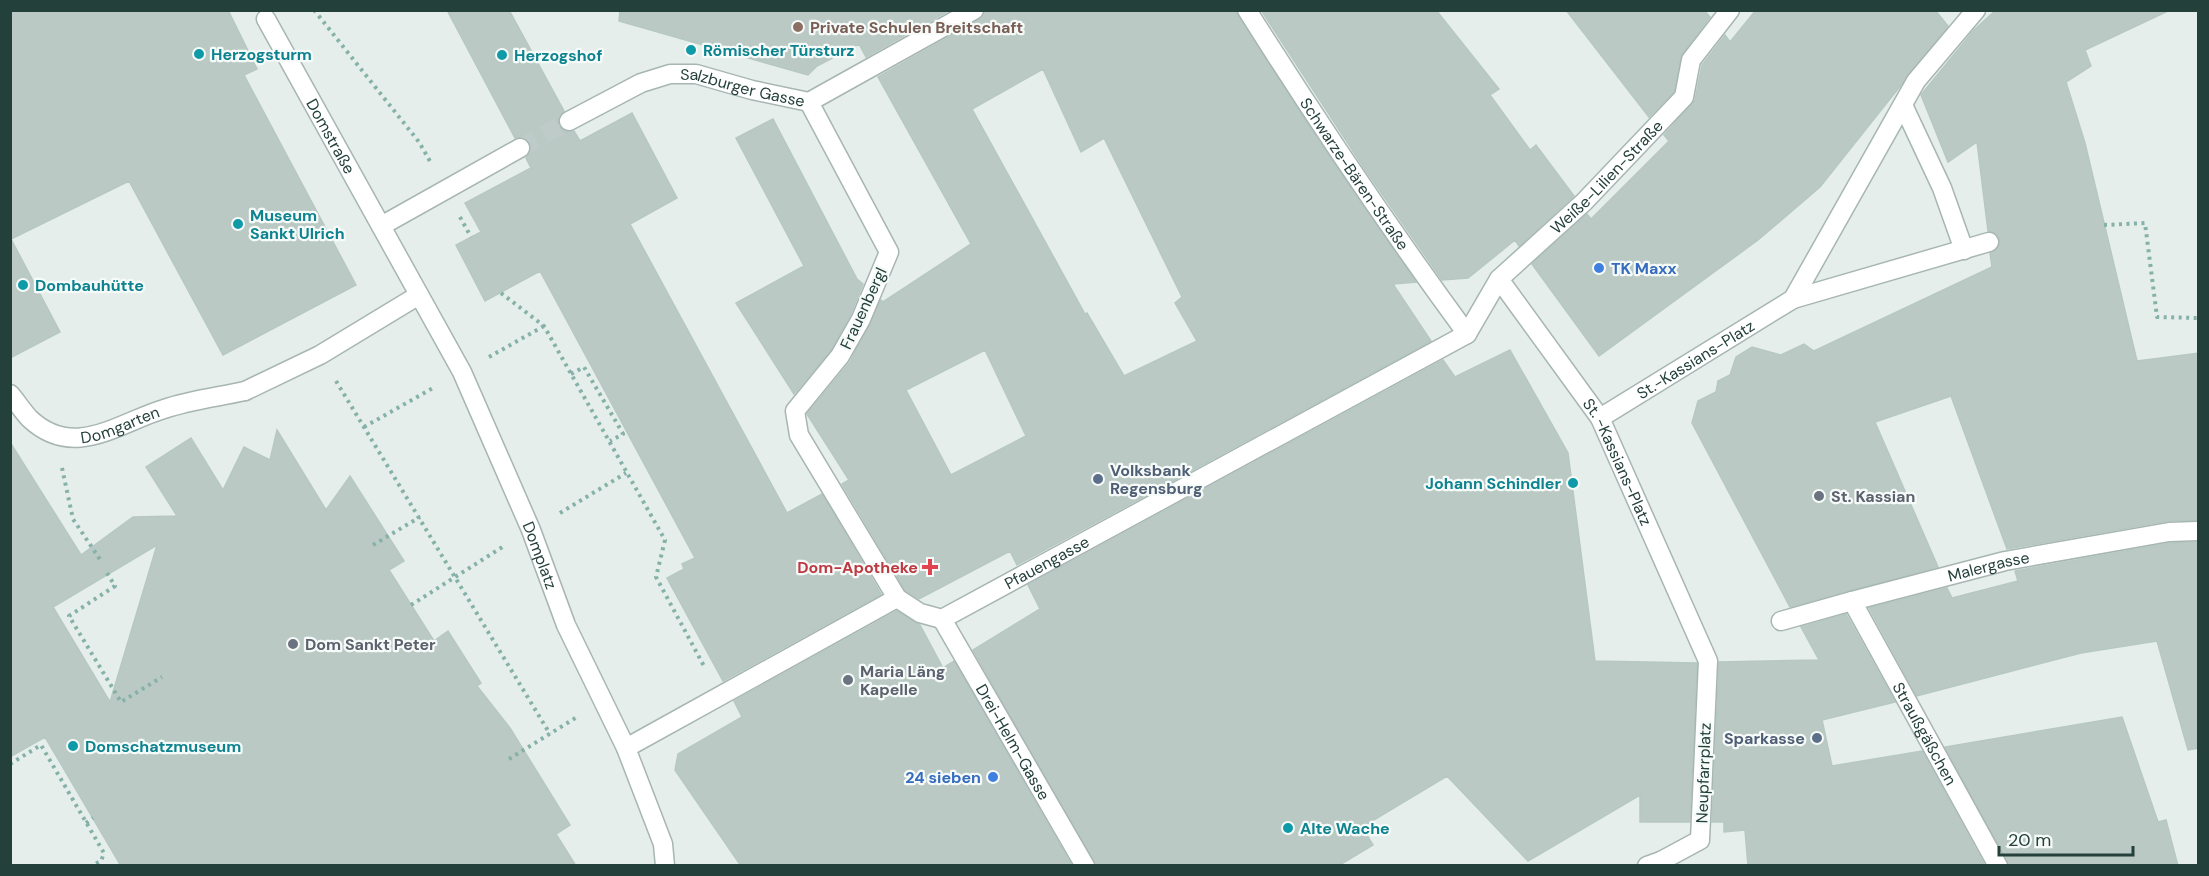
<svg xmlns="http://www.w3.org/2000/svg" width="2209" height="876" font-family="'DM Sans',sans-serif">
	<rect width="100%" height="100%" fill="#e5eeeb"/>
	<path fill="#bac9c4" stroke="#b7c8c3" stroke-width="1.5" fill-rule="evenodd" d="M 10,10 L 228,10 L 257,69 L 244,75 L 356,285 L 223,355 L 129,181 L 11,239 L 60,332 L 10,358 Z
		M 447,10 L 509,10 L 564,111 L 558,120 L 559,127 L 568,132 L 574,131 L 580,141 L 632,113 L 677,198 L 630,224 L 787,513 L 822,494 L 881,594 L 723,681 L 667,578 L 684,569 L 682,564 L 695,558 L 540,271 L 485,301 L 456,245 L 481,232 L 465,203 L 531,168 L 526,158 L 531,148 L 525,138 L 515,138 Z
		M 620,10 L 950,10 L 866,57 L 859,44 L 817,66 L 808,75 L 619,21 Z
		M 985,10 L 1236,10 L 1318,140 L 1416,282 L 1393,284 L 1431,341 L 1017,565 L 1010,551 L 919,599 L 905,590 L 842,484 L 849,480 L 807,414 L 850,362 L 881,300 L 883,302 L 971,244 L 878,77 L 979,20 ZM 1043,69 L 1081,152 L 1104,138 L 1182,297 L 1175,303 L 1197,341 L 1124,376 L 1087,313 L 1085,314 L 972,109 ZM 985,350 L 1026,436 L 951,475 L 906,390 Z
		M 1261,10 L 1436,10 L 1499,89 L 1490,95 L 1530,150 L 1536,145 L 1574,196 L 1519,246 L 1515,240 L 1468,278 L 1442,280 L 1364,168 Z
		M 1566,10 L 1704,10 L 1710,17 L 1682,54 L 1674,92 L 1649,117 Z
		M 1756,10 L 1935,10 L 1948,26 L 1820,187 L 1758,240 L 1599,356 L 1532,264 L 1587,214 L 1591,219 L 1669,141 L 1664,135 L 1695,100 L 1702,65 L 1725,35 L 1730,42 Z
		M 1996,10 L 2170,10 L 2085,50 L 2091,66 L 2066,82 L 2085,143 L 2137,361 L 2199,353 L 2199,520 L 2167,521 L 2007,549 L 1951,396 L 1875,422 L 1938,567 L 1790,607 L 1692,423 L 1698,401 L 1716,392 L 1718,381 L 1730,375 L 1736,357 L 1752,347 L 1781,355 L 1804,344 L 1814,351 L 1992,267 L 1990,253 L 1997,249 L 2000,239 L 1996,234 L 1988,231 L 1977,142 L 1948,162 L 1921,95 L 1974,30 Z
		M 773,119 L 857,279 L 863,284 L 851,314 L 831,350 L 794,394 L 736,303 L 804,266 L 736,138 Z
		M 1510,350 L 1568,453 L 1595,661 L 1697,663 L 1690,822 L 1640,822 L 1640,795 L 1528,861 L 1447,776 L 1362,827 L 1373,845 L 1338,866 L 1096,866 L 973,650 L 1040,609 L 1028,585 L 1443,360 L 1455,377 Z
		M 277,430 L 326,510 L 350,476 L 404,561 L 389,570 L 434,641 L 448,631 L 481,683 L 477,686 L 510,728 L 570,825 L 556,834 L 576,866 L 121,866 L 45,737 L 10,757 L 10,442 L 81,555 L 133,517 L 177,516 L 146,467 L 191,438 L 223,490 L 244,447 L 270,460 ZM 157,545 L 110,702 L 53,607 Z
		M 2199,542 L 2199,748 L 2188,750 L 2157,641 L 2081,653 L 1917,696 L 1869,608 L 1947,588 L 1952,598 L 2018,581 L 2015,571 L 2170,543 Z
		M 897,611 L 920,625 L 943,668 L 954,661 L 1072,866 L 741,866 L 675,770 L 678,754 L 742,717 L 734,701 Z
		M 1846,614 L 1895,702 L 1822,720 L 1832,766 L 1922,751 L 1985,866 L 1748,866 L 1745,830 L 1724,832 L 1724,822 L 1712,822 L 1719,662 L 1819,660 L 1801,627 Z
		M 2122,717 L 2158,822 L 2166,820 L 2178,866 L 2009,866 L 1945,747 Z"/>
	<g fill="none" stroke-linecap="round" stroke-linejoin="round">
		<path stroke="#becbc8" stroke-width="18" stroke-dasharray="18 9" stroke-linecap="butt" d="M 520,148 L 569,121"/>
		<defs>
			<g id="service">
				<path d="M 245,391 L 320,355 L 419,295"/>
				<path id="s1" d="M 1781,621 L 1852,601 L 1998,866"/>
			</g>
			<g id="pedestrian">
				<path id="s2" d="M 1247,10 C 1317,121 1390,229 1467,334"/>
				<path id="s3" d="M 266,19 L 462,372 L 531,530 L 566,625 L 626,748 L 663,844 L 665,866"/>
				<path id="s4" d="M 809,102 L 889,252 L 861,319 L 840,356 L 795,411 L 799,435 L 897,598 L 920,613 L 942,619 L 1467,334"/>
				<path d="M 1903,105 L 1942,188 L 1964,250"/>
				<path id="s5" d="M 569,121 L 641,83 L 670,74 L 696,74 L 752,90 L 809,102 L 974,10"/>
				<path d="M 381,226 L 520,148"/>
				<path id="s6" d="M 1499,279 L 1600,418 L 1708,661 L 1700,840 L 1661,861"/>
				<path d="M 1793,299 L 1989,242"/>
				<path id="s7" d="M 1467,334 L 1499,279 L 1584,202 L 1684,97 L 1691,60 L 1730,10"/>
				<path id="s8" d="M 10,394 C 17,402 23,412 30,419 C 74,460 118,423 164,409 C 190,400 218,397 245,391"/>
				<path id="s9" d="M 1600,418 L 1793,299 L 1916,81 L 1976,10"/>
				<path id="s10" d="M 1852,601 L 2005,561 L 2169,532 L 2198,531"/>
				<path id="s11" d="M 942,619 L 1085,866"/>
				<path d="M 626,748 L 897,598"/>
			</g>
			<path id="minor" d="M 1647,866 L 1661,861 L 1662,866"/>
		</defs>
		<use href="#service" stroke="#a7b6b3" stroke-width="21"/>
		<use href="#pedestrian" stroke="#a7b6b3" stroke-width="21"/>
		<use href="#minor" stroke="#a7b6b3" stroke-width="21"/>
		<path stroke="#86b1a8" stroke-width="4" stroke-dasharray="3 4.5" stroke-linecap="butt" d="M 314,10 L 419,142 L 431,163
			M 460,217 L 471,237
			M 2104,225 L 2145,223 L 2157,317 L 2198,318
			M 501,293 L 544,326 L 665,540 L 656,577 L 705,668
			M 489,357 L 544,326
			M 571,374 L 584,367 L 622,432 L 623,434 L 610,441
			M 336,381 L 550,734
			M 364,427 L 433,388
			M 62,468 L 73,519 L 101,561
			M 560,513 L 626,473
			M 373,545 L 420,517
			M 107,573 L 115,586 L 69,616 L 121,702 L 162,677
			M 411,605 L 504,546
			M 509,759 L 577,717
			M 10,764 L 41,745 L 104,853 L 101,861 L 91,866
			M 86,823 L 93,818"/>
		<use href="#service" stroke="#fff" stroke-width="18"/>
		<use href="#pedestrian" stroke="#fff" stroke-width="18"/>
		<use href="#minor" stroke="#fff" stroke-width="18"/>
	</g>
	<circle fill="#8d6e63" stroke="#f6faf8" stroke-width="2" cx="798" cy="27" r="6"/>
	<g fill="#0f9aa8" stroke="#f6faf8" stroke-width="2">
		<circle cx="691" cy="50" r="6"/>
		<circle cx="199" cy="54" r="6"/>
		<circle cx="502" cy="55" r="6"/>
		<circle cx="238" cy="224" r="6"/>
		<circle cx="23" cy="285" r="6"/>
		<circle cx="1573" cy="483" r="6"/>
		<circle cx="73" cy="746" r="6"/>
		<circle cx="1288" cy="828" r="6"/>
	</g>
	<g fill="#3f7fe0" stroke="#f6faf8" stroke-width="2">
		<circle cx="1599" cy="268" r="6"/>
		<circle cx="993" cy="777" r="6"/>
	</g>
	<g fill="#5c6f8a" stroke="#f6faf8" stroke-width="2">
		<circle cx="1098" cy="479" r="6"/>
		<circle cx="1817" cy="738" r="6"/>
	</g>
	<g fill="#6b7280" stroke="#f6faf8" stroke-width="2">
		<circle cx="1819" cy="496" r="6"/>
		<circle cx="293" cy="644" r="6"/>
		<circle cx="848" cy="680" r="6"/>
	</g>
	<path fill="#e0444e" stroke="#f6faf8" stroke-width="2" d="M927 558h6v6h6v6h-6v6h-6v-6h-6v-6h6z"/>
	<g text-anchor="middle" stroke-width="4.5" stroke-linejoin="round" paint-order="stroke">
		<g font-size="16" font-weight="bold" fill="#785e54" stroke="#f6faf8" text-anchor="start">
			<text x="810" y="33">Private Schulen Breitschaft</text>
		</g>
		<g font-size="16" font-weight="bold" fill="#0d838f" stroke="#f6faf8" text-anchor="start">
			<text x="703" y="56">Römischer Türsturz</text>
			<text x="211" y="60">Herzogsturm</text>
			<text x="514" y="61">Herzogshof</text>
			<text x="250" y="221">Museum<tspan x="250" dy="18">Sankt Ulrich</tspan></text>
			<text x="35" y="291">Dombauhütte</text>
			<text x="1561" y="489" text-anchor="end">Johann Schindler</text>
			<text x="85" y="752">Domschatzmuseum</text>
			<text x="1300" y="834">Alte Wache</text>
		</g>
		<g font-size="16" fill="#24403b" stroke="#f6faf8">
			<text dy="6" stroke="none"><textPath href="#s5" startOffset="186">Salzburger Gasse</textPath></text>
			<text dy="6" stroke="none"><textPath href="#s3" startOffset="134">Domstraße</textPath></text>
			<text dy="6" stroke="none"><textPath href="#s2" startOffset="196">Schwarze-Bären-Straße</textPath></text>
			<text dy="6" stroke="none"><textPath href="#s7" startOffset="212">Weiße-Lilien-Straße</textPath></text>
			<text transform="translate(863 308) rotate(-65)" y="6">Frauenbergl</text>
			<text dy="6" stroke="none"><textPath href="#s9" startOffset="112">St.-Kassians-Platz</textPath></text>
			<text dy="6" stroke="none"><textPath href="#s8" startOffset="129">Domgarten</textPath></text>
			<text dy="6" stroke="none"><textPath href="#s6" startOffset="219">St. -Kassians-Platz</textPath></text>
			<text dy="6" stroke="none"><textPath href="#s3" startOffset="603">Domplatz</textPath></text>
			<text dy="6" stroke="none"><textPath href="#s4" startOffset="740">Pfauengasse</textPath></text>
			<text dy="6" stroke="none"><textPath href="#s10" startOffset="141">Malergasse</textPath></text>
			<text dy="6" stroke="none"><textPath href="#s1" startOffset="225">Straußgäßchen</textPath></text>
			<text dy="6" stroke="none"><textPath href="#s11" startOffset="142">Drei-Helm-Gasse</textPath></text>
			<text transform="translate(1703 773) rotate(-88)" y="6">Neupfarrplatz</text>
		</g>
		<g font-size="16" font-weight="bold" fill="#366cbe" stroke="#f6faf8" text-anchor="start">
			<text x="1611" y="274">TK Maxx</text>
			<text x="981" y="783" text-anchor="end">24 sieben</text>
		</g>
		<g font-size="16" font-weight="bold" fill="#4e5e75" stroke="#f6faf8" text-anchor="start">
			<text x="1110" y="476">Volksbank<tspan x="1110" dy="18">Regensburg</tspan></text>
			<text x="1805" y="744" text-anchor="end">Sparkasse</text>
		</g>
		<g font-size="16" font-weight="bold" fill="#5b616d" stroke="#f6faf8" text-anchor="start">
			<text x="1831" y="502">St. Kassian</text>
			<text x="305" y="650">Dom Sankt Peter</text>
			<text x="860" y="677">Maria Läng<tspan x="860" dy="18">Kapelle</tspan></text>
		</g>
		<g font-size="16" font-weight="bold" fill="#be3a42" stroke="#f6faf8" text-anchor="end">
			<text x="918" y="573">Dom-Apotheke</text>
		</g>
	</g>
	<rect width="2209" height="876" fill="none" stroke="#24403b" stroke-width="24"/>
	<path d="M1999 846v9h134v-9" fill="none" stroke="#24403b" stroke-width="3"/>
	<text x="2008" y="846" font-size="18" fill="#24403b" stroke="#f6faf8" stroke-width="4.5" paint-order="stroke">20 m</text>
</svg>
